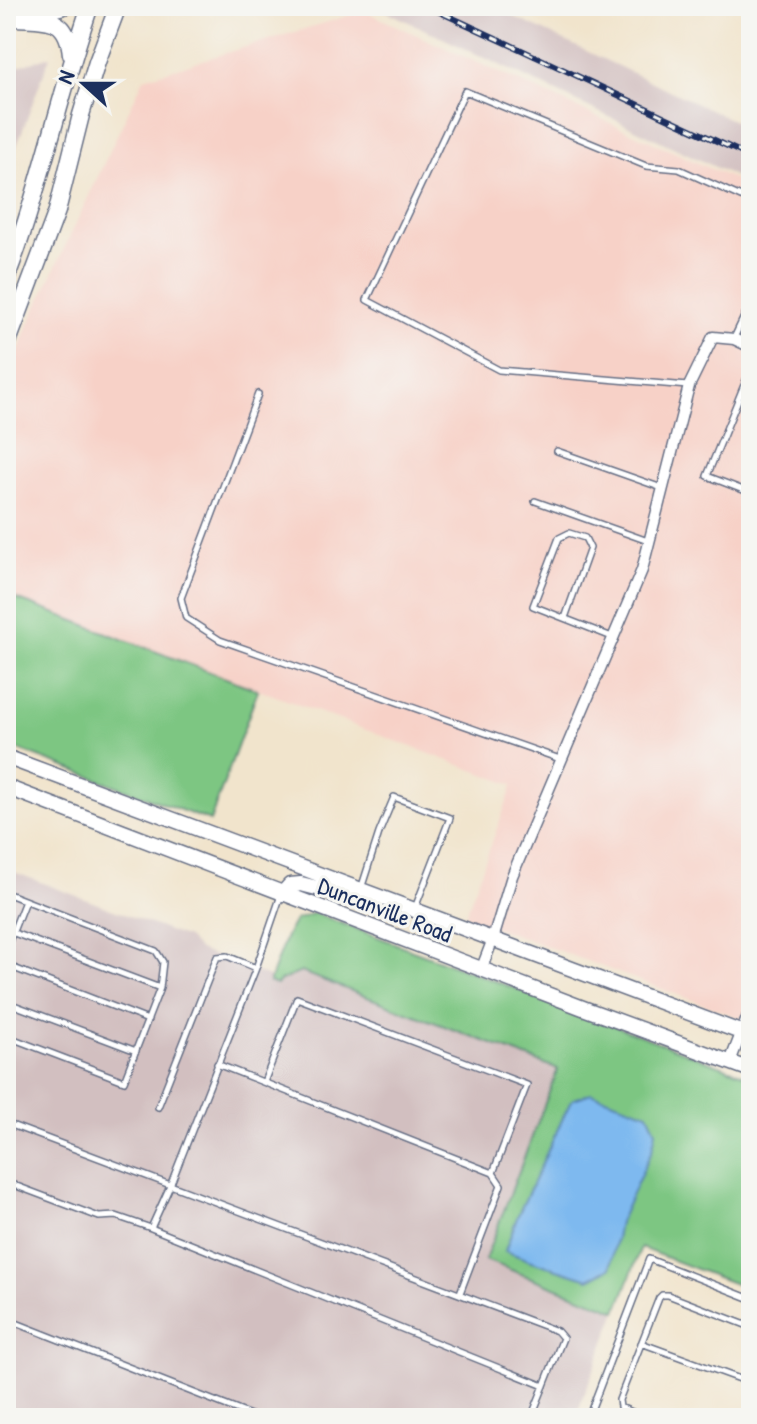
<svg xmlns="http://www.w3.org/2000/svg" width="757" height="1424" font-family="'Patrick Hand',sans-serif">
	<rect width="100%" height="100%" fill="#f6f6f2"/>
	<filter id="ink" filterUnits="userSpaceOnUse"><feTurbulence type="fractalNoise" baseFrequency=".0125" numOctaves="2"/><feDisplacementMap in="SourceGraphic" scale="16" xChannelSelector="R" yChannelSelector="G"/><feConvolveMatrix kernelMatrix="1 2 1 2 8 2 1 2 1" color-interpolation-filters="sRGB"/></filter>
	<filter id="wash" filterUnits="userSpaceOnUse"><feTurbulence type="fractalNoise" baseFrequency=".006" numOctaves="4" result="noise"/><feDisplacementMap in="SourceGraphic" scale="32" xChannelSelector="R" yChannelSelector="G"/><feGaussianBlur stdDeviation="1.8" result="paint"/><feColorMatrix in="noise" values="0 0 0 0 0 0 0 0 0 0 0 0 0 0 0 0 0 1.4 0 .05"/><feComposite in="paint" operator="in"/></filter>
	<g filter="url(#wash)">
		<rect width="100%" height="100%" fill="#f1e4cc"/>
		<path fill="#f7d1c7" d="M 364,11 L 751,187 L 751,999 L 743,1019 L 465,916 L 513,785 L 6,595 L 6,383 L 28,326 L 144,78 Z"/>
		<path fill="#d2bfc0" d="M 375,6 L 491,6 L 751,129 L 751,184 Z
			M 50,56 L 6,175 L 6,70 Z
			M 6,869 L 187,938 L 199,950 L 279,981 L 300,971 L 558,1069 L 485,1259 L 617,1311 L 575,1418 L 6,1418 Z"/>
		<path fill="#7dc682" stroke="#4c7a70" stroke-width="2" d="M 6,595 L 258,690 L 210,821 L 6,745 Z
			M 314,913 L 751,1077 L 751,1290 L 641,1248 L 617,1311 L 485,1260 L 558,1069 L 301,972 L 280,981 L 277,985 L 269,982 L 286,936 L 295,920 Z"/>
		<path fill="#7eb9ef" stroke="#4c74a6" stroke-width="2" d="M 591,1093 L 648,1113 L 656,1131 L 652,1150 L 619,1223 L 610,1268 L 589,1279 L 531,1261 L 505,1251 L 518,1215 L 568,1107 L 573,1099 Z"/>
	</g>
	<g filter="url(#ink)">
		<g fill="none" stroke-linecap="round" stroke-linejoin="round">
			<defs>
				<path id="service" d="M 748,200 L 751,201
					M 734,338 L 751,302
					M 751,368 L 707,476 L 751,493
					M 688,386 L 499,370 L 367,300 L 465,91 L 646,166 L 679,169 L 741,197
					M 258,394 L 181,598 L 186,618 L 220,640 L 560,759
					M 557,451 L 662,488
					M 535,501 L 648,541
					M 565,618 L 590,548 L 585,538 L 569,533 L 559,538 L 533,606 L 612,637
					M 361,889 L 379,833 L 394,797 L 450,818 L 415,908
					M 6,893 L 156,951 L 163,962 L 160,988 L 124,1081 L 6,1036
					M 751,909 L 751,918
					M 6,930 L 160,988
					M 6,949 L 25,901
					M 6,965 L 148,1020
					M 6,1002 L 136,1051
					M 217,1064 L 493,1173 L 501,1185 L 460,1293
					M 264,1082 L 297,998 L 527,1085 L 493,1173
					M 158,1107 L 217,957 L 227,956 L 256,968 L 281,895
					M 6,1123 L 557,1331 L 563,1338 L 531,1418
					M 6,1182 L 99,1217 L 116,1216 L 151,1228 L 170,1186 L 256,968
					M 151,1228 L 544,1386
					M 6,1319 L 258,1418
					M 641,1343 L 751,1383
					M 588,1418 L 649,1259 L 751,1299
					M 646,1418 L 620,1407 L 619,1400 L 659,1298 L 662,1295 L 668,1295 L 751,1327"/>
				<path id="minor" d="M 481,970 L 493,939 L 512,876 L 642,570 L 689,386 L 713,337 L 734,339 L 751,347
					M 730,1062 L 751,1008"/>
				<path id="secondary" d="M 6,757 L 751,1036
					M 6,787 L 583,1008 L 751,1070
					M 282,894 L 290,885 L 301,884 L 352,897 L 361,890"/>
				<path id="primary" d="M 31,14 L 64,6
					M 15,18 C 46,20 67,15 71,54
					M 6,279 C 40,190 59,96 90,6
					M 6,347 L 57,211 L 81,115 L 97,62 L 118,6"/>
			</defs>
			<use href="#service" stroke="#666e84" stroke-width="8"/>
			<use href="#minor" stroke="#666e84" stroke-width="13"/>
			<use href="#secondary" stroke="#666e84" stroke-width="17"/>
			<use href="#primary" stroke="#666e84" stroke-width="19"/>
			<use href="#service" stroke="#fff" stroke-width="5"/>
			<use href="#minor" stroke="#fff" stroke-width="10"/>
			<use href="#secondary" stroke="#fff" stroke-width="14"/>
			<use href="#primary" stroke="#fff" stroke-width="16"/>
			<defs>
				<path id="rail" d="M 427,6 L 751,157"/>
			</defs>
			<use href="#rail" stroke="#1b2f5e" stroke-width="6"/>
			<use href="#rail" stroke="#f6f6f2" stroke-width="3" stroke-dasharray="9" stroke-linecap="butt"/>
		</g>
	</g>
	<g text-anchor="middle" stroke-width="6" stroke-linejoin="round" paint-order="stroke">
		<g font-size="24" fill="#1b2f5e" stroke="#f6f6f2">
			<text transform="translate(385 910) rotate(21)" y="8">Duncanville Road</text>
		</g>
	</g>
	<rect width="757" height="1424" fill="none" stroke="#f6f6f2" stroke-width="32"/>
	<g transform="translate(84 84) rotate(291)" stroke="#f6f6f2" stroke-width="6" paint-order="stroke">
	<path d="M0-6L14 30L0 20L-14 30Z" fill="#1b2f5e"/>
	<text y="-12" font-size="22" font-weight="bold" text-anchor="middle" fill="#1b2f5e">N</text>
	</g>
</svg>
